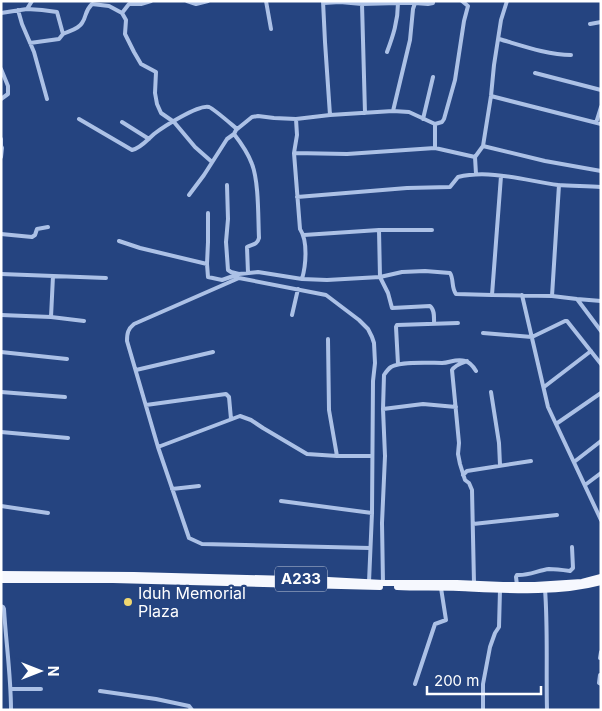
<svg xmlns="http://www.w3.org/2000/svg" width="602" height="711" font-family="Inter,sans-serif">
	<rect width="100%" height="100%" fill="#254480"/>
	<g fill="none" stroke-linecap="round" stroke-linejoin="round">
		<path stroke="#acc1e6" stroke-width="4" d="M 187,1 L 196,4 L 208,1
			M 266,1 L 271,29
			M 323,1 L 325,42 L 330,115
			M 324,3 L 340,2 L 362,4 L 398,3 C 398,21 393,36 387,52
			M 415,3 L 428,4 L 433,3 L 433,1
			M 362,4 L 365,113
			M 27,9 L 42,10 L 57,12 L 63,34 C 69,31 79,29 82,23 C 87,16 84,12 92,4 L 109,6 L 122,13 L 126,20 L 125,34 L 134,52 L 141,64 L 156,72 L 155,93 L 157,104 L 161,113 L 174,122 L 195,147 L 212,162
			M 18,10 L 22,24 L 34,52 L 47,99
			M 1,13 L 27,9 L 32,1
			M 122,13 L 129,4 L 141,4 L 151,1
			M 590,24 L 601,22
			M 499,39 C 520,45 548,55 571,55
			M 30,43 L 59,39 L 63,34
			M 1,69 L 8,86 L 8,94 L 1,99
			M 535,73 L 601,90
			M 491,96 L 601,124
			M 393,111 L 410,40 L 413,9 L 415,3 L 398,3
			M 79,119 L 132,150 C 141,148 147,140 154,134 C 163,127 199,104 209,107 C 214,109 231,124 237,129
			M 296,119 L 297,135 L 294,153 L 300,229 C 308,241 306,265 302,279
			M 423,119 L 433,77
			M 122,122 L 149,139
			M 596,123 L 601,107
			M 1,139 L 1,146
			M 1,146 L 2,148 L 1,157
			M 483,146 L 545,161 L 601,171
			M 435,148 L 435,124 L 442,122 L 444,119 L 455,80 L 464,21 L 468,6 L 462,1
			M 294,153 L 347,154 L 435,148 L 475,157
			M 476,174 L 475,157 L 483,146 L 491,96 L 494,65 L 501,20 L 507,1
			M 227,185 L 228,219 L 226,242 L 228,270 L 231,272 L 239,274
			M 189,195 L 204,175 L 227,139 L 234,134
			M 297,197 L 407,188 L 450,187 L 458,177 C 490,169 527,181 558,185 C 572,186 587,186 601,187
			M 379,230 L 380,277 L 388,293 L 392,308 L 430,306 C 435,310 434,318 434,324
			M 1,234 L 32,237 L 35,235 L 37,229 L 48,227
			M 304,235 L 379,230 L 432,230
			M 119,241 L 140,248 L 207,264 L 208,277 L 222,280 L 239,274 L 258,272 L 302,279 L 327,280 L 380,277 L 402,272 L 425,271 L 450,273 C 454,279 451,287 456,294 L 492,295 L 552,296 L 577,299 L 601,301
			M 207,264 L 208,242 L 208,213
			M 248,273 L 247,247 C 253,244 257,245 259,238 C 258,218 259,182 252,164 C 248,153 241,143 234,134 L 236,130 L 252,117 L 258,116 L 274,118 L 296,119 L 330,115 L 393,111 L 409,112 L 435,124
			M 1,274 L 106,278
			M 492,295 L 501,176
			M 522,295 L 548,407 L 601,520
			M 552,296 L 559,185
			M 577,299 L 601,331
			M 1,315 L 51,317 L 53,276
			M 292,315 L 298,289
			M 51,317 L 84,321
			M 483,333 L 532,337 L 565,321 L 567,321 L 601,364
			M 328,339 L 329,410 L 337,456
			M 1,352 L 67,359
			M 467,361 C 462,363 455,365 452,370 L 457,422 L 459,443 L 458,454 L 460,464 L 465,480 L 469,483 L 472,490 L 474,583
			M 398,364 L 396,327 L 397,325 L 458,323
			M 136,370 L 213,352
			M 544,387 L 591,351
			M 1,392 L 65,397
			M 491,392 L 499,443 L 500,465
			M 146,405 L 226,394 L 229,397 L 231,419
			M 383,409 L 423,404 L 456,407
			M 556,424 L 601,393
			M 1,432 L 68,438
			M 158,447 L 240,416 L 251,420 L 263,428 L 307,454 L 337,456 L 372,456
			M 574,462 L 601,441
			M 463,475 L 467,471 L 531,461
			M 585,485 L 601,473
			M 172,489 L 199,486
			M 281,501 L 372,513
			M 1,506 L 48,513
			M 473,524 L 557,515
			M 369,582 L 372,513 L 373,381 L 375,363 L 374,343 L 372,337 L 368,329 L 359,320 L 326,295 L 239,278 L 134,324 C 128,329 127,333 127,341 L 158,447 L 189,538 L 202,544 L 370,548
			M 383,583 L 382,523 L 385,456 L 383,409 L 384,375 C 386,372 388,369 391,367 C 401,361 430,363 442,363 C 450,363 456,358 465,361 C 470,362 473,366 476,371
			M 517,585 L 516,577 L 517,575 C 528,576 539,570 549,569 C 556,569 563,570 570,571 L 573,568 L 572,547
			M 545,589 C 548,629 546,670 547,710
			M 1,606 L 3,607 L 4,609 C 6,643 11,676 11,710
			M 600,658 L 601,652
			M 600,675 L 599,683 L 601,684
			M 415,684 L 435,624 L 446,620 L 441,588
			M 11,689 L 41,689
			M 100,691 L 156,699 L 189,706 L 192,710
			M 483,710 L 483,684 L 490,647 L 495,633 L 499,627 L 500,590"/>
		<path stroke="#f6f8fe" stroke-width="6" d="M 1,574 L 134,575 L 328,580 L 383,583 L 457,583 L 503,585 L 535,585 L 582,582 L 601,577
			M 1,580 L 113,580 L 380,587
			M 397,587 C 418,588 439,587 459,588 C 506,590 555,594 601,582"/>
	</g>
	<circle fill="#f0d770" stroke="#254480" stroke-width="2" cx="128" cy="602" r="5"/>
	<g text-anchor="middle" stroke-width="4.5" stroke-linejoin="round" paint-order="stroke">
		<rect fill="#254480" stroke="#bec7d9" stroke-width="1" x="275" y="566.5" width="52" height="25" rx="4"/>
		<g font-size="15" font-weight="bold" fill="#fff">
			<text x="301" y="584">A233</text>
		</g>
		<g font-size="16" fill="#fff" stroke="#254480" text-anchor="start">
			<text x="138" y="599">Iduh Memorial<tspan x="138" dy="18">Plaza</tspan></text>
		</g>
	</g>
	<rect width="602" height="711" fill="none" stroke="#ffffff" stroke-width="5"/>
	<g transform="translate(40 671) rotate(90)" stroke="#254480" stroke-width="4" paint-order="stroke">
	<path d="M0-4L9 19L0 12L-9 19Z" fill="#ffffff"/>
	<text y="-8" font-size="14" font-weight="bold" text-anchor="middle" fill="#ffffff">N</text>
	</g>
	<path d="M427 686v8h114v-8" fill="none" stroke="#ffffff" stroke-width="2.5"/>
	<text x="434" y="686" font-size="15" fill="#ffffff" stroke="#254480" stroke-width="4" paint-order="stroke">200 m</text>
</svg>
